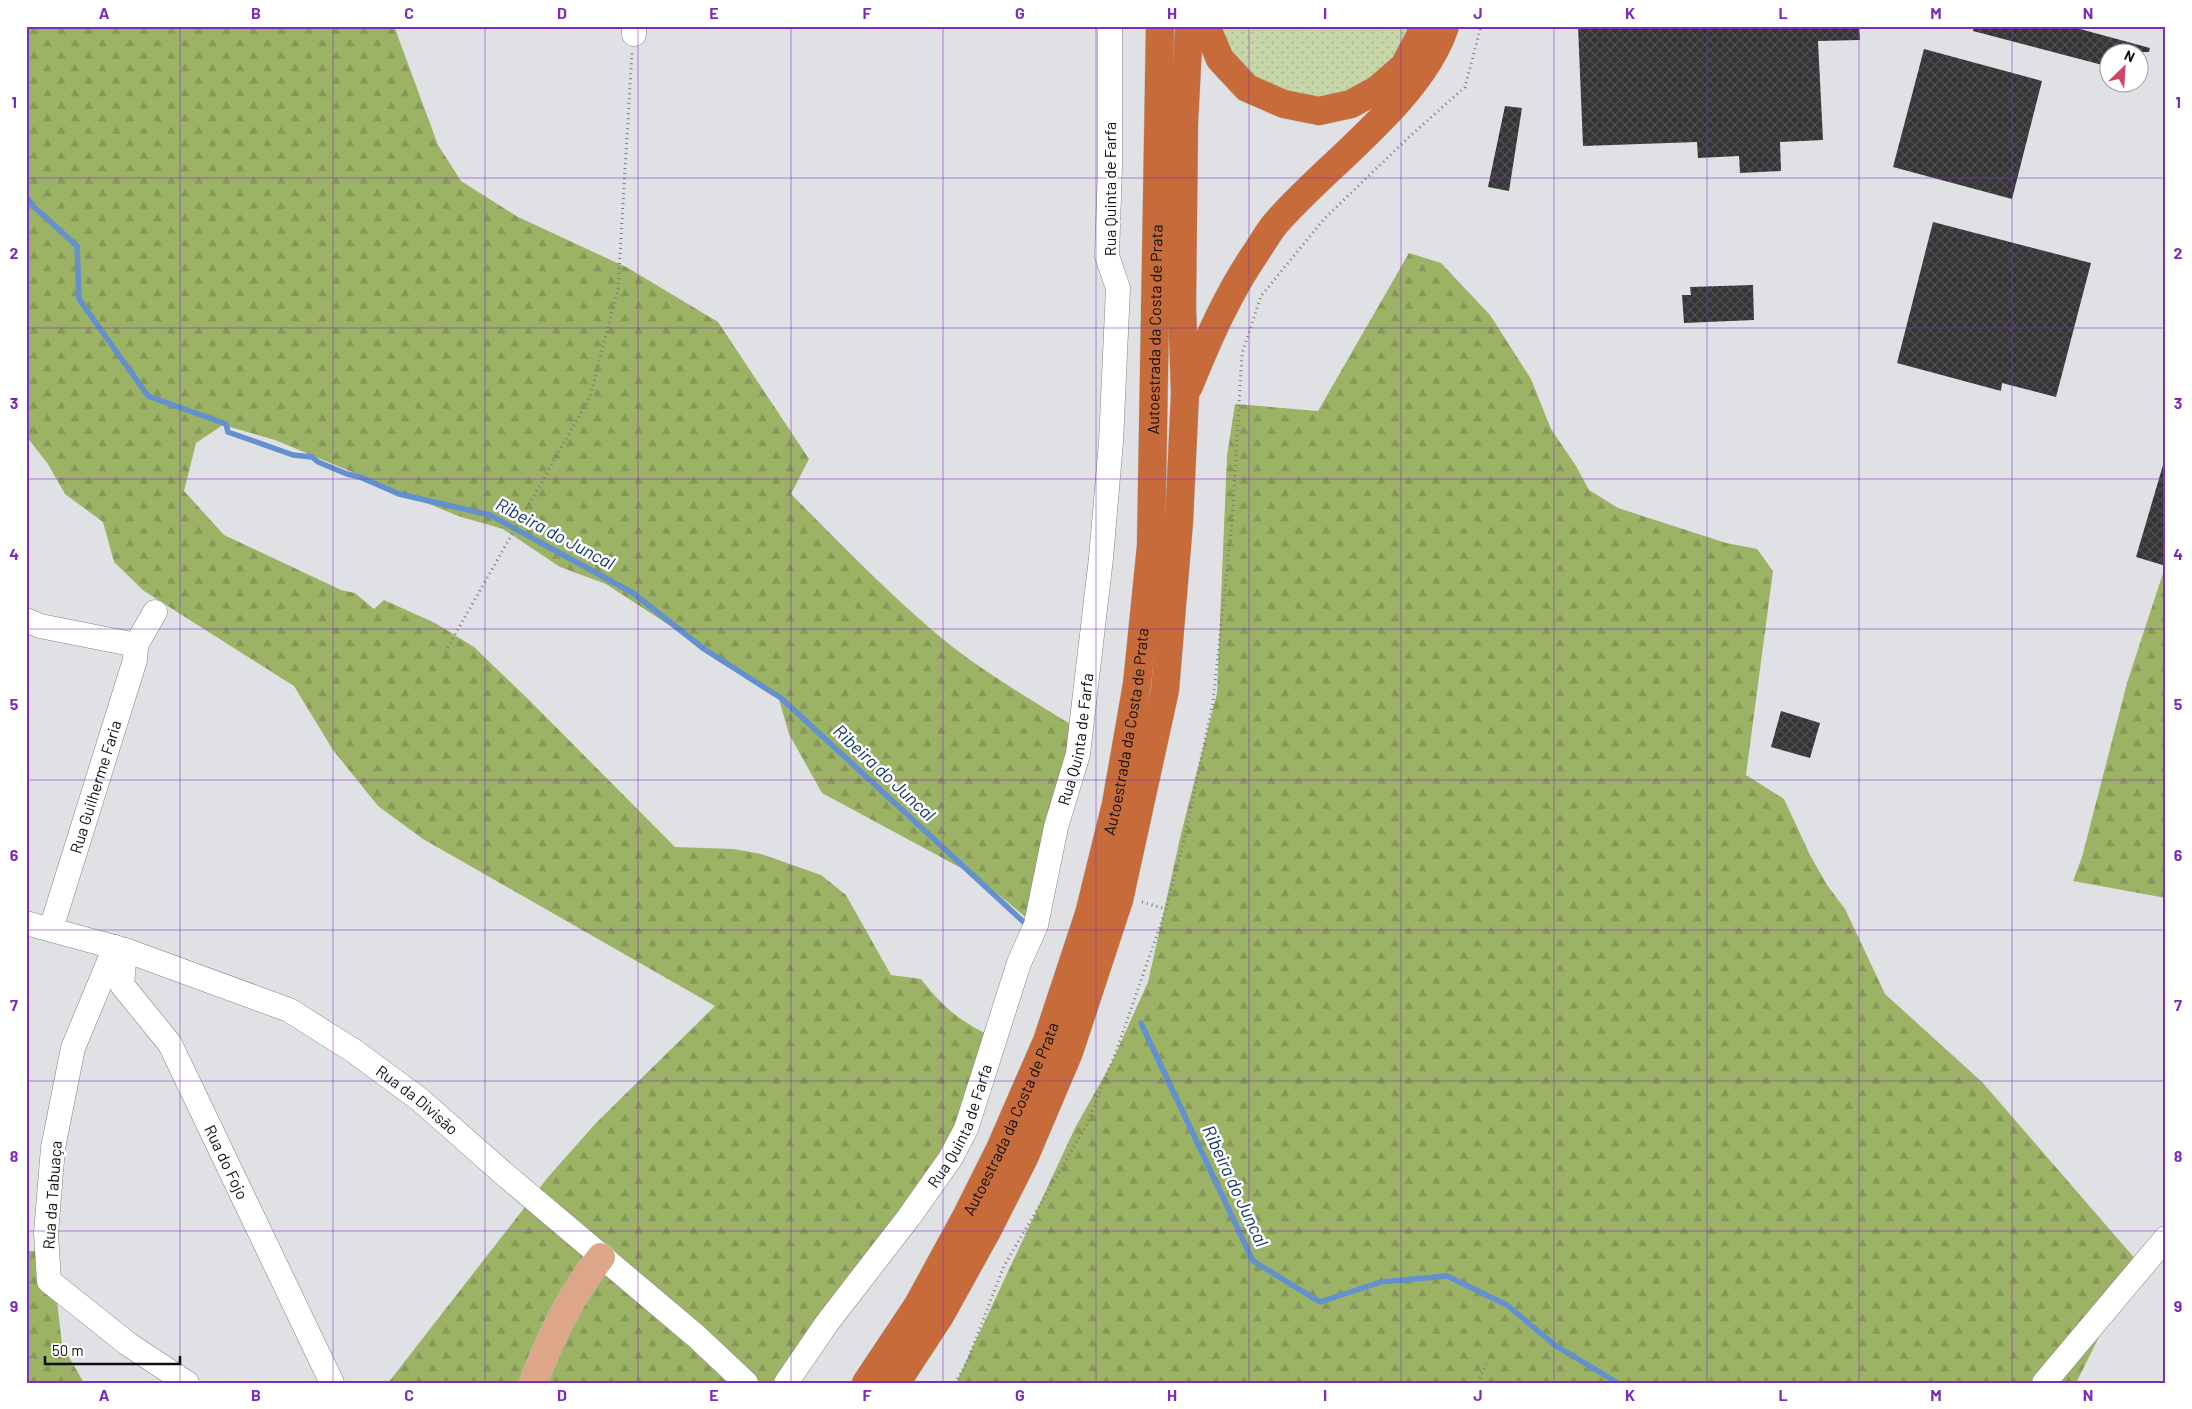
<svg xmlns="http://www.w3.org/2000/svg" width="2192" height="1409" font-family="Barlow,sans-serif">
	<defs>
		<pattern id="grass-dots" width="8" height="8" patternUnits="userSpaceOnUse" patternTransform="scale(1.25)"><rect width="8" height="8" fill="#c6d6a6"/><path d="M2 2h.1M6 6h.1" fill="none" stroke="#a9b68e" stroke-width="1.8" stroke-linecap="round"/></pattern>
		<pattern id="forest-firs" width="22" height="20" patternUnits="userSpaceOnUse" patternTransform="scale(1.25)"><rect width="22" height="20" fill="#9cb265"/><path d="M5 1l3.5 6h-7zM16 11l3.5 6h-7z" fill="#859857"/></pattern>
		<pattern id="building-cross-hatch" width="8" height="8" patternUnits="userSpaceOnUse" patternTransform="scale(1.25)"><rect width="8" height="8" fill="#353538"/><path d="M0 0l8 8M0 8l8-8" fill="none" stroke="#4f4f51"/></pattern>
	</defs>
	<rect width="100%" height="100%" fill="#e0e1e4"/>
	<path fill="url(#grass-dots)" d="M 1220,26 L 1408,26 C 1396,69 1350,98 1306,98 C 1297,98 1283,89 1274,85 C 1267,82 1256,79 1250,74 C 1235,62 1227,44 1220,26 Z"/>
	<path fill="url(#forest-firs)" d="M 26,26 L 394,26 L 438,145 L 461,181 L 518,217 L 628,268 L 718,322 L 809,459 L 791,494 C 844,547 896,602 954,648 C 992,677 1035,702 1075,727 L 1029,920 L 976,876 L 822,793 L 789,734 L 778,696 L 606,584 L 560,567 L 503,529 L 458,516 L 275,440 L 223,425 L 196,443 L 184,491 L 224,535 L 341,590 L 355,593 L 374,609 L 384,600 L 435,623 L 474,647 L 528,699 L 675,847 L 734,849 L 761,854 L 821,875 L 846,895 L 891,975 L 921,979 C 942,1006 959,1021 991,1036 L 956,1138 L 782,1383 L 388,1383 L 549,1176 L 596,1123 L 715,1006 L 423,839 L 378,806 L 333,750 L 294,686 L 144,591 L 114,562 L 103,522 L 65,494 L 48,464 L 26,436 Z
		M 1409,253 L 1441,263 L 1490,315 L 1531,379 L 1551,429 L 1576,466 L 1589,490 L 1618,508 L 1726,543 L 1757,549 L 1773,571 L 1746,775 L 1784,799 L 1810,855 L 1827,885 L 1845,909 L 1885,994 L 1982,1082 L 2137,1261 L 2076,1383 L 956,1383 L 1075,1128 L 1112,1062 L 1148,982 L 1181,834 L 1217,693 L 1227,456 L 1235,404 L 1318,411 Z
		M 2166,564 L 2166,898 L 2073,881 L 2082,857 L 2127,683 Z
		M 26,1251 L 39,1251 L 55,1283 L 62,1345 L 84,1383 L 26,1383 Z"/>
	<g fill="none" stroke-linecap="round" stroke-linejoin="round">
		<path stroke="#6390ce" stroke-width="5.5" d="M 26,196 L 33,206 L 77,246 L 79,299 L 148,396 L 226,424 L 228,432 L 293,455 L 312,457 L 318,462 L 347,474 L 360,477 L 399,494 L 490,515 L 633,593 L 704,649 L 781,698 L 1029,927
			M 1141,1023 L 1253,1261 L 1320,1302 L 1381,1282 L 1447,1276 L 1507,1305 L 1556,1346 L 1618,1383"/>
	</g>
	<path fill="url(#building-cross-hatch)" d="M 1578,26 L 1859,26 L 1860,40 L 1818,41 L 1823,140 L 1780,142 L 1781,171 L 1740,173 L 1739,156 L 1698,158 L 1697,142 L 1583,146 Z
		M 1974,26 L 2069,26 L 2150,48 L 2149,52 L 2110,52 L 2110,67 L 1973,31 Z
		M 1924,49 L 2042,81 L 2012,199 L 1893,167 Z
		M 1505,106 L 1522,108 L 1509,191 L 1488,187 Z
		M 1933,222 L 2091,263 L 2056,397 L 2002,383 L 2001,391 L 1897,363 Z
		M 1753,285 L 1754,320 L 1684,323 L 1682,295 L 1691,295 L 1690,287 Z
		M 2163,465 L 2166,465 L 2166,566 L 2136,557 Z
		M 1781,711 L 1820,723 L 1810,758 L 1771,747 Z"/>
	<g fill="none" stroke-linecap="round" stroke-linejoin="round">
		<defs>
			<g id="minor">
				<path d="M 634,34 L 634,26"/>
				<path d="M 26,620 L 40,626 L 136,645 L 155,612"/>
				<path id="s1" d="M 26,923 L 125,950 L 289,1010 L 354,1051 L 419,1099 L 504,1174 L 696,1336 L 746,1383"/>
				<path id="s2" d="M 51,929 L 135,660 L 136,645"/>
				<path d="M 115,947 L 73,1048 L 53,1148 L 46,1233 L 49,1281 L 128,1344 L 187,1383"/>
				<path id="s3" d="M 125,950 L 122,985 L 170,1044 L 332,1383"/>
				<path id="s4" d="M 786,1383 L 827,1323 L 909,1217 L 950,1159 L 966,1129 L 1019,963 L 1036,925 L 1056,827 L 1078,754 L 1101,558 L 1111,442 L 1118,288 L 1107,256 L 1110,165 L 1110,26"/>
				<path d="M 2044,1383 L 2166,1238"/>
			</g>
			<path id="major" d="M 533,1383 C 551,1337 570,1295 601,1257"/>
			<g id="highway">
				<path d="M 1206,26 L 1220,59 L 1247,88 L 1284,104 L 1319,111 L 1351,104 L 1378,89 L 1404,66 L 1420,36 L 1422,26"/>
				<path d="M 1189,386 C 1208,339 1228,293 1257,251 C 1263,242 1269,231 1276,223 C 1326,165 1422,99 1445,26"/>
				<path id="s5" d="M 866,1383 L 918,1305 L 966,1217 L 1000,1149 L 1047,1041 L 1089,914 L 1116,804 L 1137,684 L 1151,546 L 1160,26"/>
				<path d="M 896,1383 L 941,1314 L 988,1229 L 1024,1158 L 1069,1052 L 1119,900 L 1165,690 L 1179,522 L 1185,394 L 1182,307 L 1184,123 L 1189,26"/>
			</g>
		</defs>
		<use href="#minor" stroke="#838386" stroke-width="25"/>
		<use href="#major" stroke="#bcbcbc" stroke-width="29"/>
		<use href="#highway" stroke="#bcbcbc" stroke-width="29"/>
		<path stroke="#7a7a7c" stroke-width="3" stroke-dasharray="1 4" stroke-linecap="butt" d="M 26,428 L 38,433
			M 445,652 L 590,397 L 618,288 L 632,52
			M 1142,902 L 1166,909
			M 955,1383 L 966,1364 L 1004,1266 L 1086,1126 L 1117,1049 L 1166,909 L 1183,844 L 1213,702 L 1232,522 L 1242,354 L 1261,296 L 1324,219 L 1408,138 L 1465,87 L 1481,26
			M 1478,1383 L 1486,1364"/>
		<use href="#minor" stroke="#fff" stroke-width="24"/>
		<use href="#major" stroke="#dda689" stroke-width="28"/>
		<use href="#highway" stroke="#c76b3a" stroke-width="28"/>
	</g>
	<path fill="none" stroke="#7b2cbf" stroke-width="1" stroke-opacity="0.55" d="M 180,26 L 180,1383M 333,26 L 333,1383M 485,26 L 485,1383M 638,26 L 638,1383M 791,26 L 791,1383M 943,26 L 943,1383M 1096,26 L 1096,1383M 1249,26 L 1249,1383M 1401,26 L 1401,1383M 1554,26 L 1554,1383M 1707,26 L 1707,1383M 1859,26 L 1859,1383M 2012,26 L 2012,1383M 26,178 L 2166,178M 26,328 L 2166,328M 26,479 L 2166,479M 26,629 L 2166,629M 26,780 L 2166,780M 26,930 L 2166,930M 26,1081 L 2166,1081M 26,1231 L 2166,1231"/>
	<g text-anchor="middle" stroke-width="5" stroke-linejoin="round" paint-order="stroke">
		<g font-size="16" fill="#0f0f10" stroke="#fff">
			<text transform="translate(1110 189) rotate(-90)" y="6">Rua Quinta de Farfa</text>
			<text dy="6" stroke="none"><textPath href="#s5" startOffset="1112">Autoestrada da Costa de Prata</textPath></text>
			<text dy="6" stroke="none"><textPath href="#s5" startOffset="708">Autoestrada da Costa de Prata</textPath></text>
			<text dy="6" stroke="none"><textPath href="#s4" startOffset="718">Rua Quinta de Farfa</textPath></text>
			<text dy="6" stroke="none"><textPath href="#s2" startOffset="149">Rua Guilherme Faria</textPath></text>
			<text dy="6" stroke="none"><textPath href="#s1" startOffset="434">Rua da Divisão</textPath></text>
			<text dy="6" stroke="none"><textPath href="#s5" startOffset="302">Autoestrada da Costa de Prata</textPath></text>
			<text dy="6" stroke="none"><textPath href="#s4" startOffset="312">Rua Quinta de Farfa</textPath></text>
			<text dy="6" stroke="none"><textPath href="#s3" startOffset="242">Rua do Fojo</textPath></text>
			<text transform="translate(52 1195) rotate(-86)" y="6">Rua da Tabuaça</text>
		</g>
		<g font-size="18" font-style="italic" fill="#0a366f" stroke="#fff">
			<text transform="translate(555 534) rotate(28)" y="6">Ribeira do Juncal</text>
			<text transform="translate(884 773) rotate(43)" y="6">Ribeira do Juncal</text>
			<text transform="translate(1235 1186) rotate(65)" y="6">Ribeira do Juncal</text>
		</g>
	</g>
	<rect width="2192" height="1409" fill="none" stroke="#ffffff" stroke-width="55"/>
	<g transform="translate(2124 68) rotate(25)"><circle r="24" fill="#ffffff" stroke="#9f9f9f"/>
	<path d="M0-4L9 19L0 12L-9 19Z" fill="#d34363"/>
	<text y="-8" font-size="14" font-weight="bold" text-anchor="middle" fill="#0f0f10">N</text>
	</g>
	<path d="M45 1356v8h135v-8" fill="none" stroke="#0f0f10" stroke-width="2.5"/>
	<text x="52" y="1356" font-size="15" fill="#0f0f10" stroke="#ffffff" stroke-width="4" paint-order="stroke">50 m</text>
	<rect x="28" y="28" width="2136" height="1354" fill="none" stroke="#7b2cbf" stroke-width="2"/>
	<g font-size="16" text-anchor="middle" font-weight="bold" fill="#7b2cbf">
		<text x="104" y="19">A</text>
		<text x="256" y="19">B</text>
		<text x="409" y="19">C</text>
		<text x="562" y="19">D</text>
		<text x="714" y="19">E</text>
		<text x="867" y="19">F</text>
		<text x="1020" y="19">G</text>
		<text x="1172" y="19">H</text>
		<text x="1325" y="19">I</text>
		<text x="1478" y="19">J</text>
		<text x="1630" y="19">K</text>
		<text x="1783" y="19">L</text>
		<text x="1936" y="19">M</text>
		<text x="2088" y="19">N</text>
		<text x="14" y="108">1</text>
		<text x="2178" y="108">1</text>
		<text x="14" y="259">2</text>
		<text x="2178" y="259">2</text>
		<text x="14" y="409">3</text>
		<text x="2178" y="409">3</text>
		<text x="14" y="560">4</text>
		<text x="2178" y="560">4</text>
		<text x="14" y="710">5</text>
		<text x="2178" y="710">5</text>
		<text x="14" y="861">6</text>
		<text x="2178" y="861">6</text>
		<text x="14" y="1011">7</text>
		<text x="2178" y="1011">7</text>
		<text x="14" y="1162">8</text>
		<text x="2178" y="1162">8</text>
		<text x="14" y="1312">9</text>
		<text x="2178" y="1312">9</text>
		<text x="104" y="1401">A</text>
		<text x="256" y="1401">B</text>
		<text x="409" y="1401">C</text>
		<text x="562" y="1401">D</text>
		<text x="714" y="1401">E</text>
		<text x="867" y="1401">F</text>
		<text x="1020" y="1401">G</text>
		<text x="1172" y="1401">H</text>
		<text x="1325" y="1401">I</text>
		<text x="1478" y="1401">J</text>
		<text x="1630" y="1401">K</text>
		<text x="1783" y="1401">L</text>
		<text x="1936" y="1401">M</text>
		<text x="2088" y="1401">N</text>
	</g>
</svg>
